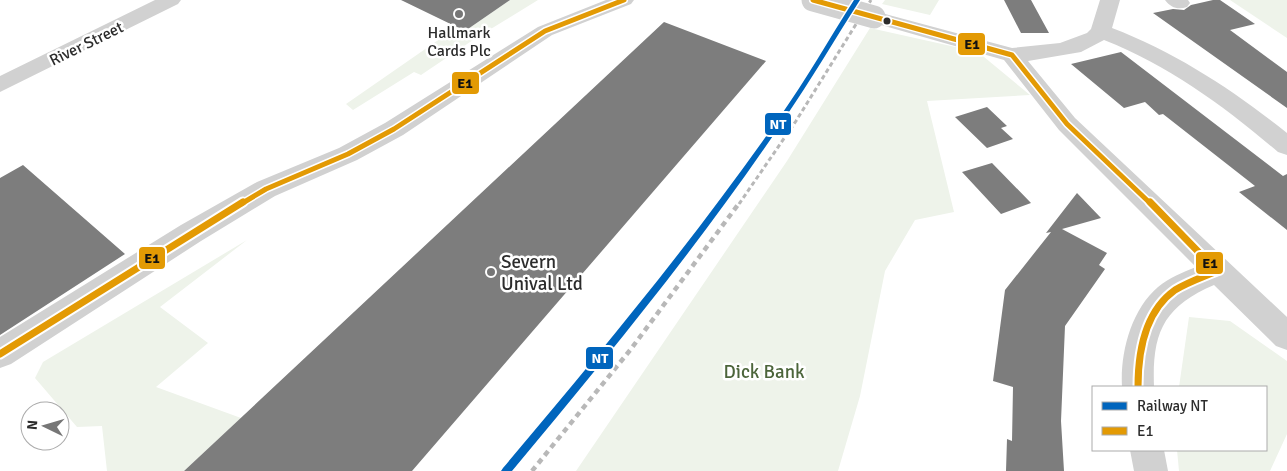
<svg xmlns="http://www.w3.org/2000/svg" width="1287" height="471" font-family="Signika,sans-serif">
	<rect width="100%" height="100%" fill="#fff"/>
	<path fill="#eef3ea" d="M 510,0 L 538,0 L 476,38 L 421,75 L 414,72 L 353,110 L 346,104 L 457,27 L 465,31 Z
		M 885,0 L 939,0 L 930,15 L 882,4 Z
		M 1230,0 L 1287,0 L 1287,38 Z
		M 870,28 L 978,52 L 1030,95 L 927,101 L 954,212 L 915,220 L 885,271 L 860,396 L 838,471 L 576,471 L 787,161 Z
		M 247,240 L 160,307 L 208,343 L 156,387 L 241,418 L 184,471 L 107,471 L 102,426 L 77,427 L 35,378 L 43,362 Z
		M 1189,317 L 1230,321 L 1287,361 L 1287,434 L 1270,471 L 1179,471 L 1177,450 L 1266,450 L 1266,387 L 1179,387 Z"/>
	<path fill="#7d7d7d" d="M 401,0 L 510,0 L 465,31 Z
		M 1004,0 L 1031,0 L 1049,33 L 1021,33 Z
		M 1213,0 L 1220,0 L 1255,24 L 1230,30 L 1287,72 L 1287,108 L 1153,13 L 1173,9 L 1184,10 L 1191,5 Z
		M 664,22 L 766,61 L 412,471 L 184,471 Z
		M 1121,52 L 1283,176 L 1287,174 L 1287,230 L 1239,192 L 1255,186 L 1163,114 L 1159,115 L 1145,102 L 1124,108 L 1071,64 Z
		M 987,107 L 1007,126 L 1001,128 L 1013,139 L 987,148 L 955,117 Z
		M 992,163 L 1031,203 L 1001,214 L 962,172 Z
		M 23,165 L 125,254 L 0,335 L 0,178 Z
		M 1077,193 L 1101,218 L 1062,229 L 1107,253 L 1099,265 L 1105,269 L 1065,326 L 1061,421 L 1064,471 L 1006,471 L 1007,439 L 1012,441 L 1013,387 L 993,381 L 1005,290 L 1051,232 L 1046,233 Z"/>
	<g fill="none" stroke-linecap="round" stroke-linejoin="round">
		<path fill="#d1d1d1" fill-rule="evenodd" d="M 155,0 L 181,0 L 178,4 L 0,92 L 0,76 Z
			M 606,0 L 634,0 L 631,4 L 552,35 L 403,135 L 357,160 L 275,196 L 201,241 L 11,364 L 0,368 L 0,337 L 181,225 L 257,182 L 339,148 L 385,123 L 538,27 Z
			M 1100,0 L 1120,0 L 1112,28 C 1177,53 1233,90 1287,133 L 1287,155 L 1278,152 C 1225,107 1170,66 1104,40 L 1081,52 L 1028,61 L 1075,118 L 1287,317 L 1287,350 L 1276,346 L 1214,285 C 1163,307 1152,333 1154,387 L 1122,387 C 1120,353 1131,310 1158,287 C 1169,278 1183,272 1196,267 L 1059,130 L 1004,60 L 867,21 L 864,17 L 867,13 L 874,11 L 1012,48 L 1060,43 L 1087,33 L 1091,29 Z
			M 1165,0 L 1188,0 L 1190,3 L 1187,7 C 1178,10 1171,8 1165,0 Z
			M 1130,450 L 1164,450 L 1168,471 L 1134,471 Z"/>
		<path stroke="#b8b8b8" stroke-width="3" stroke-dasharray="4.5 3" stroke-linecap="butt" d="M 739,204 L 796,121 L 871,0"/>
		<path stroke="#b8b8b8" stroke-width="4.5" stroke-dasharray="5.5 4.5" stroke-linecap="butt" d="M 532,471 L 631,349 L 740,202"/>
		<path stroke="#d1d1d1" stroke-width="23" d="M 813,0 L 874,17"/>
		<defs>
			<path id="bus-1-far1" d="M 813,0 L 1012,55 L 1067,124 L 1151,204
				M 241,204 L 266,189 L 348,154 L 394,129 L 545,31 L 624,0"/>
			<path id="bus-1" d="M 0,354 L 243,202
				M 1138,387 C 1138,352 1144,312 1175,290 C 1188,282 1203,277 1217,271 L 1150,202"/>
		</defs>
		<use href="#bus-1-far1" stroke="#fff" stroke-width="8"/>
		<use href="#bus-1" stroke="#fff" stroke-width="11"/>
		<use href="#bus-1-far1" stroke="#e39a04" stroke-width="5"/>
		<use href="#bus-1" stroke="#e39a04" stroke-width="7"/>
		<defs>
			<path id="rail-1" d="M 854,0 L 860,0 C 835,39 811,80 785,118 C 702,242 607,357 512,471 L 501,471 L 503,468 C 599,354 694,240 779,118 C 806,80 829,39 854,0 Z"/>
		</defs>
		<use href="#rail-1" stroke="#fff" stroke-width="3"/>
		<use href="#rail-1" fill="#0065bd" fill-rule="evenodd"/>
	</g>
	<g fill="#767676" stroke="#fff" stroke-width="2">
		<circle cx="459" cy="14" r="5"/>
		<circle cx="491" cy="272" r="5"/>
	</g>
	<circle fill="#2c2c2c" stroke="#fff" stroke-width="2" cx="887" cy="21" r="4.5"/>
	<g text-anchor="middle" stroke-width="5" stroke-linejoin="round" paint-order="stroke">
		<g font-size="16" fill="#2c2c2c" stroke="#fff">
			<text x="459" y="38">Hallmark<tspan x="459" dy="18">Cards Plc</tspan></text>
		</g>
		<g font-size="16" fill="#2c2c2c" stroke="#fff">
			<text transform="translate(86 43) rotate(-26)" y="6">River Street</text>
		</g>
		<g font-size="19" fill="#2c2c2c" stroke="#fff" text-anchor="start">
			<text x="501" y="268">Severn<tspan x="501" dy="22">Unival Ltd</tspan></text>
		</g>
		<g font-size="19" fill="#4c653b" stroke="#fff">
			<text x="764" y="378">Dick Bank</text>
		</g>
	</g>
	<g stroke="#fff" stroke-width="2">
		<rect x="957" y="32" width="29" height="24" rx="5" fill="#e39a04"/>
		<rect x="451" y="71" width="29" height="24" rx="5" fill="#e39a04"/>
		<rect x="764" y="112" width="28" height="24" rx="5" fill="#0065bd"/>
		<rect x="138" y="246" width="28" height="24" rx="5" fill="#e39a04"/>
		<rect x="1195" y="251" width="29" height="24" rx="5" fill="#e39a04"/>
		<rect x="585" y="346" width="29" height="24" rx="5" fill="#0065bd"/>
	</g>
	<g font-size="14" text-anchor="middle" font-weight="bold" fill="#fff">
		<text x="778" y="129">NT</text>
		<text x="600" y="363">NT</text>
	</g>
	<g font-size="14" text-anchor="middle" font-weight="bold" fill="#111">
		<text x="972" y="49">E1</text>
		<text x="465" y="88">E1</text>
		<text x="152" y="263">E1</text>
		<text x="1210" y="268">E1</text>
	</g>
	<rect x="1092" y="386" width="175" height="65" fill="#ffffff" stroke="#ababab"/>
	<rect x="1102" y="402" width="25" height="8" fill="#0065bd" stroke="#ababab"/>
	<text x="1137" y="411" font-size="15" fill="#2c2c2c">Railway NT</text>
	<rect x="1102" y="427" width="25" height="8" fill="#e39a04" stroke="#ababab"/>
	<text x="1137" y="436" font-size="15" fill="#2c2c2c">E1</text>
	<g transform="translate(45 426) rotate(275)"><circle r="24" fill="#ffffff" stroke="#ababab"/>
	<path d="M0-4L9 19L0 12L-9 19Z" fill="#767676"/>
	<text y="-8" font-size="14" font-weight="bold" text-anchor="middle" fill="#2c2c2c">N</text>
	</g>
</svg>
